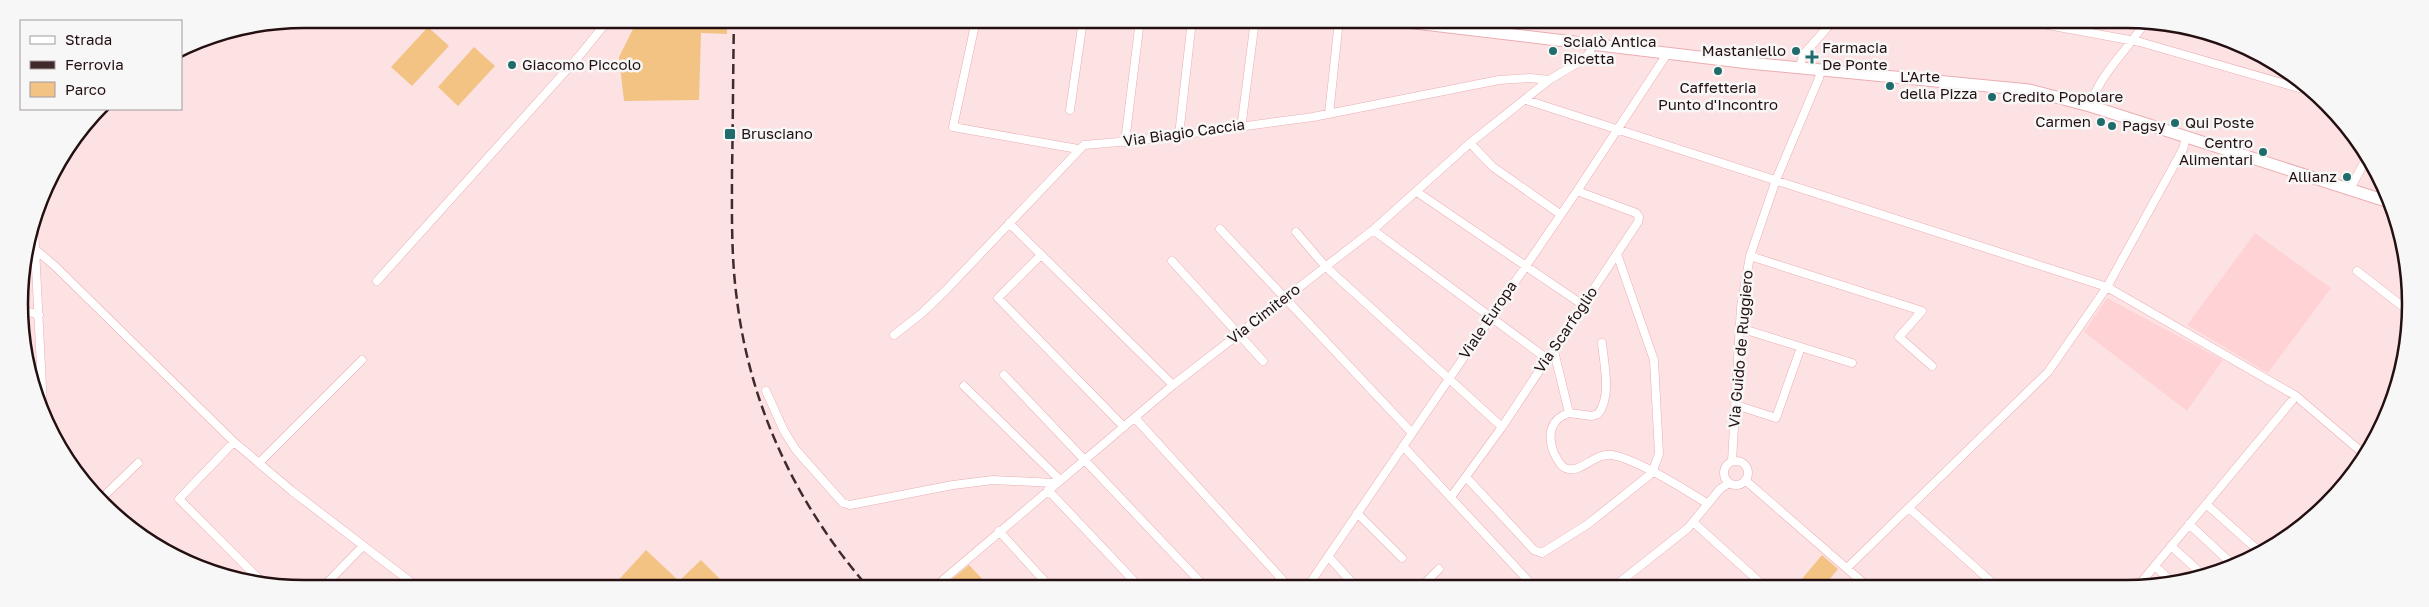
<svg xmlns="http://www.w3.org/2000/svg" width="2429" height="607" font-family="'Golos Text',sans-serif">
	<rect width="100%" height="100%" fill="#fde2e4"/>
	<path fill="#ffd3d6" d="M 2255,233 L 2331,288 L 2268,373 L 2187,325 Z
		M 2107,298 L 2223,360 L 2187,411 L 2084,332 Z"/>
	<path fill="#f3c384" d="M 638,19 L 727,19 L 727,34 L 701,33 L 699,100 L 624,101 L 619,57 Z
		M 428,27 L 449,46 L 412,86 L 391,67 Z
		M 474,47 L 495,66 L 458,106 L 438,87 Z
		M 646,550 L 679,581 L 701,560 L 727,586 L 613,586 Z
		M 1822,555 L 1838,569 L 1824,586 L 1796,586 Z
		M 969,565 L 989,586 L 958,586 L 952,579 Z"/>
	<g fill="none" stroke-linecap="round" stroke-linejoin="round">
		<defs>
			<path id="street" d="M 976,20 L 953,127 L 1078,149
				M 2026,21 L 2140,42 L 2306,90
				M 1800,67 L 1803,55 L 1833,21
				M 1526,100 L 2107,287 L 2296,396 L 2364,454
				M 2090,106 C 2100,73 2128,50 2146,21
				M 1070,110 L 1083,20
				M 1329,114 L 1339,20
				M 1242,121 L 1255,20
				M 1179,135 L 1192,20
				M 1125,142 L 1140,20
				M 1470,143 L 1493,167 L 1560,214
				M 2350,189 L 2366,159
				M 1417,192 L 1583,305
				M 1009,223 L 1173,385
				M 34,228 L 43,407
				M 1220,229 L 1412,433
				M 1373,230 L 1546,358
				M 1296,232 L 1325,266 L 1502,427
				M 36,250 L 56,267 L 234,442 L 292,491 L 416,586
				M 1041,255 L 998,298 L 1124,427
				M 1750,256 L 1922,311 L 1899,337 L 1932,366
				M 1172,261 L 1263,361
				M 2357,271 L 2406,309
				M 377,281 L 580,55 L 609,19
				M 22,310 L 39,315
				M 1740,328 L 1852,363
				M 894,335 L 921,314 L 945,291 L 1084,145 L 1142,140 L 1313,117 L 1499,80 L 1530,78 L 1549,80
				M 1553,347 L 1569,413 C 1550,419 1547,435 1554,453 C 1557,458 1559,465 1565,468 C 1580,475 1595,452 1612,455 C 1637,459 1686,490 1708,504
				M 1004,375 L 1204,586
				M 964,386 L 1060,480
				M 766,391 L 784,431 L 796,450 L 843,503 L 850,505 L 953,485 L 993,480 L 1055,483
				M 1736,405 L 1776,418 L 1801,347
				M 1569,413 L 1592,416 L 1598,414 C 1612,396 1604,365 1602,343
				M 1135,418 L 1288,586
				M 234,442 L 179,499 L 266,586
				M 1403,446 L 1533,586
				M 1732,461 L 1741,307 L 1750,256 L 1776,180 L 1819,78 L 1821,69
				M1724 473a12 12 0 1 1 24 0a12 12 0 1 1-24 0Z
				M 259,463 L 362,360
				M 1466,477 L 1534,550 L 1542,553 L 1588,524 L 1652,473 L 1659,454 L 1654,360 L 1617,254
				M 1745,480 L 1867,586
				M 1048,490 L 1134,581
				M 1451,497 L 1502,427 L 1638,222 L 1639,217 L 1636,213 L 1577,191
				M 102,498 L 138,463
				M 2206,504 L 2260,552
				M 1910,509 L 1996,586
				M 1357,513 L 1402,558
				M 1693,522 L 1764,586
				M 2189,524 L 2233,565
				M 999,531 L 1049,586
				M 2171,546 L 2202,574
				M 1329,557 L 1355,586
				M 2155,566 L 2173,583
				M 1847,568 L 2048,372 L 2107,287 L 2183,149 L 2186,137
				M 324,586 L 363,546
				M 936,586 L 1173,385 L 1373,230 L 1470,143 L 1549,80 L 1581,61 L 1590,53 L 1591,45
				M 1308,586 L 1577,191 L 1667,54
				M 1422,586 L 1439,569
				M 1615,586 L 1688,528 L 1720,489 L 1729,483
				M 2138,586 L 2296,396"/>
			<path id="secondary" d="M 1390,20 L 1749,63 L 2029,90 L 2090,106 L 2386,201"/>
		</defs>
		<use href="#street" stroke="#ebadb2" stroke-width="9"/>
		<use href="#secondary" stroke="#ebadb2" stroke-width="13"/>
		<use href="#street" stroke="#fff" stroke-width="8"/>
		<use href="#secondary" stroke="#fff" stroke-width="11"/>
		<path stroke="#402a2c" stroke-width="2.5" stroke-dasharray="10 5" stroke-linecap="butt" d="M 734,19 C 733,70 733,121 732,171 C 732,214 731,257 737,300 C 750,407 797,505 867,586"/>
	</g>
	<g fill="#206c6b" stroke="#f7f7f7" stroke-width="2">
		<circle cx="1553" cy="51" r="5"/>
		<circle cx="1796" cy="51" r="5"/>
		<path d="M1809.5 49.5h5v5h5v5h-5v5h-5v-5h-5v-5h5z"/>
		<circle cx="512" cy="65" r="5"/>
		<circle cx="1718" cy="71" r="5"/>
		<circle cx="1890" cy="86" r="5"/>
		<circle cx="1992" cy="97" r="5"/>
		<circle cx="2101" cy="122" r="5"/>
		<circle cx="2175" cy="123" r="5"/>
		<circle cx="2112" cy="126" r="5"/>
		<rect x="724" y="128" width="12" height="12" rx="2.5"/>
		<circle cx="2263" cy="152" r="5"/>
		<circle cx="2347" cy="177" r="5"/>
	</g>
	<g text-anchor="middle" stroke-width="5" stroke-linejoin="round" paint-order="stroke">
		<g font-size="15" fill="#240f11" stroke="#f7f7f7" text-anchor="start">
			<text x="1563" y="47">Scialò Antica<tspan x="1563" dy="17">Ricetta</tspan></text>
			<text x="1822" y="53">Farmacia<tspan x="1822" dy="17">De Ponte</tspan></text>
			<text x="1786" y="56" text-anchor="end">Mastaniello</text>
			<text x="522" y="70">Giacomo Piccolo</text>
			<text x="1900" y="82">L'Arte<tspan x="1900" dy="17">della Pizza</tspan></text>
			<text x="1718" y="93" text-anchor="middle">Caffetteria<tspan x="1718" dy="17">Punto d'Incontro</tspan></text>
			<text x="2002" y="102">Credito Popolare</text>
			<text x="2091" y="127" text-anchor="end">Carmen</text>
			<text x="2185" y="128">Qui Poste</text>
			<text x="2122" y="131">Pagsy</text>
			<text x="741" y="139">Brusciano</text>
			<text x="2253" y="148" text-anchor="end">Centro<tspan x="2253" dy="17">Alimentari</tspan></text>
			<text x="2337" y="182" text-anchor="end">Allianz</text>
		</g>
		<g font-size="15" fill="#240f11" stroke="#f7f7f7">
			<text transform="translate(1184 133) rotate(-8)" y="5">Via Biagio Caccia</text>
			<text transform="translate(1264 314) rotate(-38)" y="5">Via Cimitero</text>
			<text transform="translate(1488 320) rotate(-56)" y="5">Viale Europa</text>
			<text transform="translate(1566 330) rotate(-56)" y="5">Via Scarfoglio</text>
			<text transform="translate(1741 349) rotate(-85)" y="5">Via Guido de Ruggiero</text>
		</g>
	</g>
	<path d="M0 0H2429V607H0ZM304 28H2126A276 276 0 0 1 2402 304V304A276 276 0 0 1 2126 580H304A276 276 0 0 1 28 304V304A276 276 0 0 1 304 28Z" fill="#f7f7f7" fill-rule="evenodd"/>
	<path fill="none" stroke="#240f11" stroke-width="2.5" d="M304 28H2126A276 276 0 0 1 2402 304V304A276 276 0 0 1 2126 580H304A276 276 0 0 1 28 304V304A276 276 0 0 1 304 28Z"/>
	<rect x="20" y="20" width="162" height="90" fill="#f7f7f7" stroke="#a39a9b"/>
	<rect x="30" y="36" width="25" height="8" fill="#ffffff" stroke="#a39a9b"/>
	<text x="65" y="45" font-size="15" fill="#240f11">Strada</text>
	<rect x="30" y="61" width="25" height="8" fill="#402a2c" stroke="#a39a9b"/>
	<text x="65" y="70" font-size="15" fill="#240f11">Ferrovia</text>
	<rect x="30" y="82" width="25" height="15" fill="#f3c384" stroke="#a39a9b"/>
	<text x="65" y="95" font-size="15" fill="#240f11">Parco</text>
</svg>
